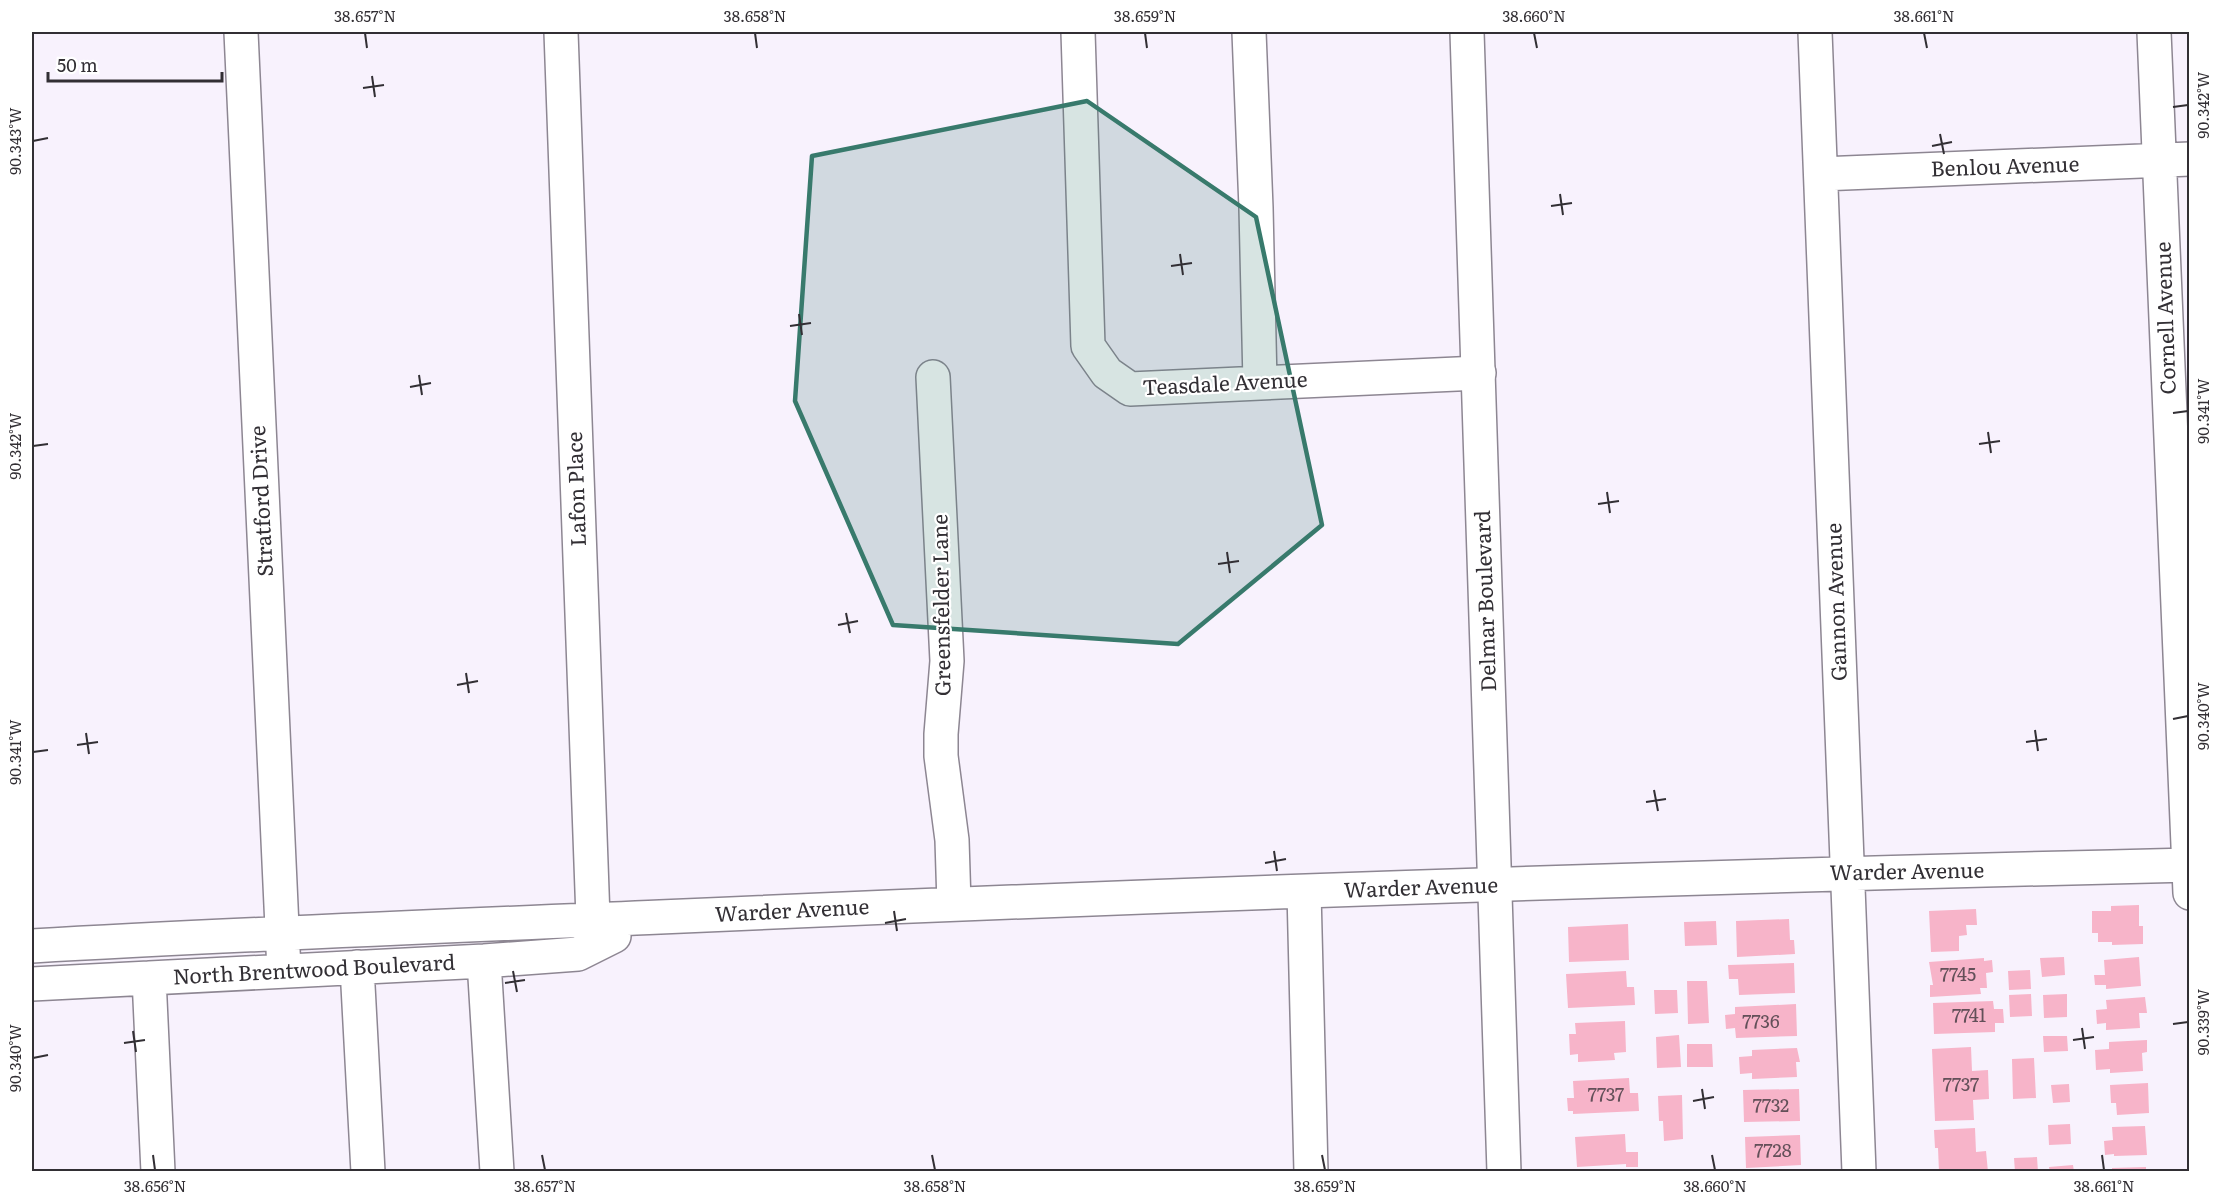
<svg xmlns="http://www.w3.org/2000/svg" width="2221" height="1203" font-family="Literata,serif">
	<rect width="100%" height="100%" fill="#f8f2fd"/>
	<path fill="#f7b4c9" d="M 2139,905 L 2139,926 L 2143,926 L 2143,944 L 2112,945 L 2112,942 L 2098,942 L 2098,933 L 2092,933 L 2092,911 L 2111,911 L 2111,906 Z
		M 1976,909 L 1977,925 L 1966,925 L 1967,935 L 1959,936 L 1959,951 L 1931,952 L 1929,911 Z
		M 1789,919 L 1790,940 L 1794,940 L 1795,954 L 1737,957 L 1736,921 Z
		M 1716,921 L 1717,945 L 1685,946 L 1684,922 Z
		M 1628,924 L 1629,960 L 1569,962 L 1568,927 Z
		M 2064,957 L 2065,975 L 2042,977 L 2040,958 Z
		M 2139,957 L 2141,986 L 2106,989 L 2106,985 L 2095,985 L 2094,975 L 2105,975 L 2104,960 Z
		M 1984,958 L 1984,961 L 1992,960 L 1993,972 L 1986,973 L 1987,988 L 1980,988 L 1981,994 L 1930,997 L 1930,985 L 1933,985 L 1929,962 Z
		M 1794,963 L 1795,993 L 1739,995 L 1738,979 L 1729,979 L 1728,965 Z
		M 2030,970 L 2031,989 L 2009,990 L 2008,971 Z
		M 1626,971 L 1627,987 L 1634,987 L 1635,1005 L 1568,1008 L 1566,974 Z
		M 1687,981 L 1707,981 L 1709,1023 L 1688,1024 Z
		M 1654,990 L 1677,990 L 1678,1013 L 1655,1014 Z
		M 2031,994 L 2032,1016 L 2010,1017 L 2009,995 Z
		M 2067,994 L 2067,1017 L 2044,1018 L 2043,995 Z
		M 2145,997 L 2147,1013 L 2139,1013 L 2140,1028 L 2106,1030 L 2106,1023 L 2097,1024 L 2096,1010 L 2107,1009 L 2106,1000 Z
		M 1993,1001 L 1994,1009 L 2003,1009 L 2004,1023 L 1995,1023 L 1995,1032 L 1934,1034 L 1933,1003 Z
		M 1796,1004 L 1797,1036 L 1736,1038 L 1735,1028 L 1726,1029 L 1725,1015 L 1735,1014 L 1735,1007 Z
		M 1625,1021 L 1626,1052 L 1614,1053 L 1615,1060 L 1578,1062 L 1578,1054 L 1570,1055 L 1569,1034 L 1576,1034 L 1575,1023 Z
		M 1679,1035 L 1681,1067 L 1657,1068 L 1656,1037 Z
		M 2043,1036 L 2067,1036 L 2068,1051 L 2044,1052 Z
		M 2147,1040 L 2147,1052 L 2142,1053 L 2143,1071 L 2110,1073 L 2110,1069 L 2096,1070 L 2095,1050 L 2109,1049 L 2109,1042 Z
		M 1687,1044 L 1712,1044 L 1713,1067 L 1687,1067 Z
		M 1971,1047 L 1972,1071 L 1988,1070 L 1989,1099 L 1973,1100 L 1974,1120 L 1935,1121 L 1932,1049 Z
		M 1797,1048 L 1800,1062 L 1796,1062 L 1797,1077 L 1752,1079 L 1752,1073 L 1740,1074 L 1739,1057 L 1752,1056 L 1752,1050 Z
		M 2034,1058 L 2036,1098 L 2013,1099 L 2012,1059 Z
		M 1629,1078 L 1630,1093 L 1638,1093 L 1639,1111 L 1573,1114 L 1573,1111 L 1568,1111 L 1567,1098 L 1574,1098 L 1573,1081 Z
		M 2148,1083 L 2149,1113 L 2117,1115 L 2116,1103 L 2111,1103 L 2110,1085 Z
		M 2069,1084 L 2070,1102 L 2053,1103 L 2051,1085 Z
		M 1799,1089 L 1800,1121 L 1744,1122 L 1743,1090 Z
		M 1682,1095 L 1683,1139 L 1664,1141 L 1663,1121 L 1659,1121 L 1658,1096 Z
		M 2070,1124 L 2071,1144 L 2049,1145 L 2048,1125 Z
		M 2145,1126 L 2147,1155 L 2114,1156 L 2114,1154 L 2105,1155 L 2104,1141 L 2113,1140 L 2112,1127 Z
		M 1975,1128 L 1976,1152 L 1986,1151 L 1988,1172 L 1939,1172 L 1938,1148 L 1935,1148 L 1934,1130 Z
		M 1625,1134 L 1626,1152 L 1638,1152 L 1638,1167 L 1626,1167 L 1626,1164 L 1577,1167 L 1575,1137 Z
		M 1800,1135 L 1801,1165 L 1746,1168 L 1745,1137 Z
		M 2037,1157 L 2038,1172 L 2015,1172 L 2014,1158 Z
		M 2073,1165 L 2074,1172 L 2050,1172 L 2049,1167 Z
		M 2146,1167 L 2146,1172 L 2112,1172 L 2112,1168 Z"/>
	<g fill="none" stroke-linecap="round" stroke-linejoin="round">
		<defs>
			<path id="minor" d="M 241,32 L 284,971
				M 561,32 L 594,946
				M 1078,32 L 1088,346 L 1107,373 L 1130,389 L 1479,373
				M 1249,32 L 1256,208 L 1260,383
				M 1815,32 L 1859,1172
				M 2154,32 L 2190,893
				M 1821,174 L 2190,159
				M 933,377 L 947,661 L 941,734 L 941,756 L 952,840 L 954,904
				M 1304,892 L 1311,1172
				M 32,946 C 241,934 451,926 660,917 C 1170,894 1680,877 2190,865
				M 484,961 L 497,1172
				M 357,967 L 368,1172
				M 149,978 L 158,1172
				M 32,984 L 484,961 L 578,954 L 614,936"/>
			<path id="major" d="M 1467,32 L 1504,1172"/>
		</defs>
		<use href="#minor" stroke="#8d8692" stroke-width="36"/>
		<use href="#major" stroke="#8d8692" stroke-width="36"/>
		<use href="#minor" stroke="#fff" stroke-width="33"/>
		<use href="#major" stroke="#fff" stroke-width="33"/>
	</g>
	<path fill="#387a6c" fill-opacity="0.2" stroke="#387a6c" stroke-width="4.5" stroke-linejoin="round" d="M 1087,101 L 1256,217 L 1322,525 L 1178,644 L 893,625 L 795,401 L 812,156 Z"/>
	<path fill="none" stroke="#322f34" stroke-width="2" d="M 365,33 L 367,48M 755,33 L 757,48M 1145,33 L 1147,48M 1534,33 L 1537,48M 1924,33 L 1927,48M 372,76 L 375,97M 363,88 L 384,85M 2173,107 L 2188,105M 1940,134 L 1944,154M 33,141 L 48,138M 1932,146 L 1952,142M 1560,194 L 1563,215M 1551,206 L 1572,203M 1180,254 L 1183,275M 1171,266 L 1192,263M 799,314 L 802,335M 790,326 L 811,323M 419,375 L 422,395M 410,387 L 431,383M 2173,413 L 2188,411M 1988,432 L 1991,453M 1979,444 L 2000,441M 33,446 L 48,444M 1607,492 L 1610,513M 1598,504 L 1619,501M 1227,552 L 1230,573M 1218,564 L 1239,561M 846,613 L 850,633M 838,625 L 858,621M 466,673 L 469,693M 457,685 L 478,681M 2173,719 L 2188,716M 2035,730 L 2038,751M 86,733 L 89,754M 2026,742 L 2047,739M 77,745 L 98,742M 33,752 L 48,750M 1654,790 L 1658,811M 1646,802 L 1666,799M 1274,851 L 1277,871M 1265,863 L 1286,859M 894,911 L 897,931M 885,923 L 906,919M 513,971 L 517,992M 505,983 L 525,980M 2173,1024 L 2188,1022M 2082,1028 L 2085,1049M 133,1031 L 136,1052M 2073,1040 L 2094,1037M 124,1043 L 145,1040M 33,1058 L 48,1055M 1702,1089 L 1705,1109M 1693,1101 L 1714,1097M 153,1155 L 155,1170M 542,1155 L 545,1170M 932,1155 L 935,1170M 1322,1155 L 1325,1170M 1712,1155 L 1715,1170M 2102,1155 L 2104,1170"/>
	<g text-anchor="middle" stroke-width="4.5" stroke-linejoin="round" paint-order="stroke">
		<g font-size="18" fill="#635059">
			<text x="1958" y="981">7745</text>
			<text x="1969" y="1022">7741</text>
			<text x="1761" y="1028">7736</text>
			<text x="1961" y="1091">7737</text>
			<text x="1606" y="1101">7737</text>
			<text x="1771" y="1112">7732</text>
			<text x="1773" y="1157">7728</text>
		</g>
		<g font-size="21" fill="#322f34" stroke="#fff">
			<text transform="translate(2005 167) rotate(-2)" y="7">Benlou Avenue</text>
			<text transform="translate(2166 318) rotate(-92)" y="7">Cornell Avenue</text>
			<text transform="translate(1225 384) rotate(-3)" y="7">Teasdale Avenue</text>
			<text transform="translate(577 489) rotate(-92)" y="7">Lafon Place</text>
			<text transform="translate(262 501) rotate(-93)" y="7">Stratford Drive</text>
			<text transform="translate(1486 601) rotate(-92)" y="7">Delmar Boulevard</text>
			<text transform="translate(1837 602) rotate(-92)" y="7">Gannon Avenue</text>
			<text transform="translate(942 605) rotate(-91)" y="7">Greensfelder Lane</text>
			<text transform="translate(1907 872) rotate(-1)" y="7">Warder Avenue</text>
			<text transform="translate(1421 888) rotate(-2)" y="7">Warder Avenue</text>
			<text transform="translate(792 911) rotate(-3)" y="7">Warder Avenue</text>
			<text transform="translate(314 970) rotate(-3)" y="7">North Brentwood Boulevard</text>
		</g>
	</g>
	<rect width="2221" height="1203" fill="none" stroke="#ffffff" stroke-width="66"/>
	<path d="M48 72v9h174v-9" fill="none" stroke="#322f34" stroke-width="3"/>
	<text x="57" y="72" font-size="18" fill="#322f34" stroke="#ffffff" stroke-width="4.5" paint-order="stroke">50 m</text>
	<rect x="33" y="33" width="2155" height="1137" fill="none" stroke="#322f34" stroke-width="2"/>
	<g font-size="15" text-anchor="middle" fill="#322f34">
		<text x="365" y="22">38.657°N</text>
		<text x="755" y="22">38.658°N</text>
		<text x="1145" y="22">38.659°N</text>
		<text x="1534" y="22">38.660°N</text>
		<text x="1924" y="22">38.661°N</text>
		<text transform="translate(2204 105) rotate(-90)" y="5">90.342°W</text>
		<text transform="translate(16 141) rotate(-90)" y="5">90.343°W</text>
		<text transform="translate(2204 411) rotate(-90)" y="5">90.341°W</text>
		<text transform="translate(16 446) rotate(-90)" y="5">90.342°W</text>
		<text transform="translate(2204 716) rotate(-90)" y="5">90.340°W</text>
		<text transform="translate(16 752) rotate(-90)" y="5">90.341°W</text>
		<text transform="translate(2204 1022) rotate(-90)" y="5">90.339°W</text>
		<text transform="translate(16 1058) rotate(-90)" y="5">90.340°W</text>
		<text x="155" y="1192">38.656°N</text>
		<text x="545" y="1192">38.657°N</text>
		<text x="935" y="1192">38.658°N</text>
		<text x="1325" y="1192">38.659°N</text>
		<text x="1715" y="1192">38.660°N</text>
		<text x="2104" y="1192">38.661°N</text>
	</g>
</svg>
